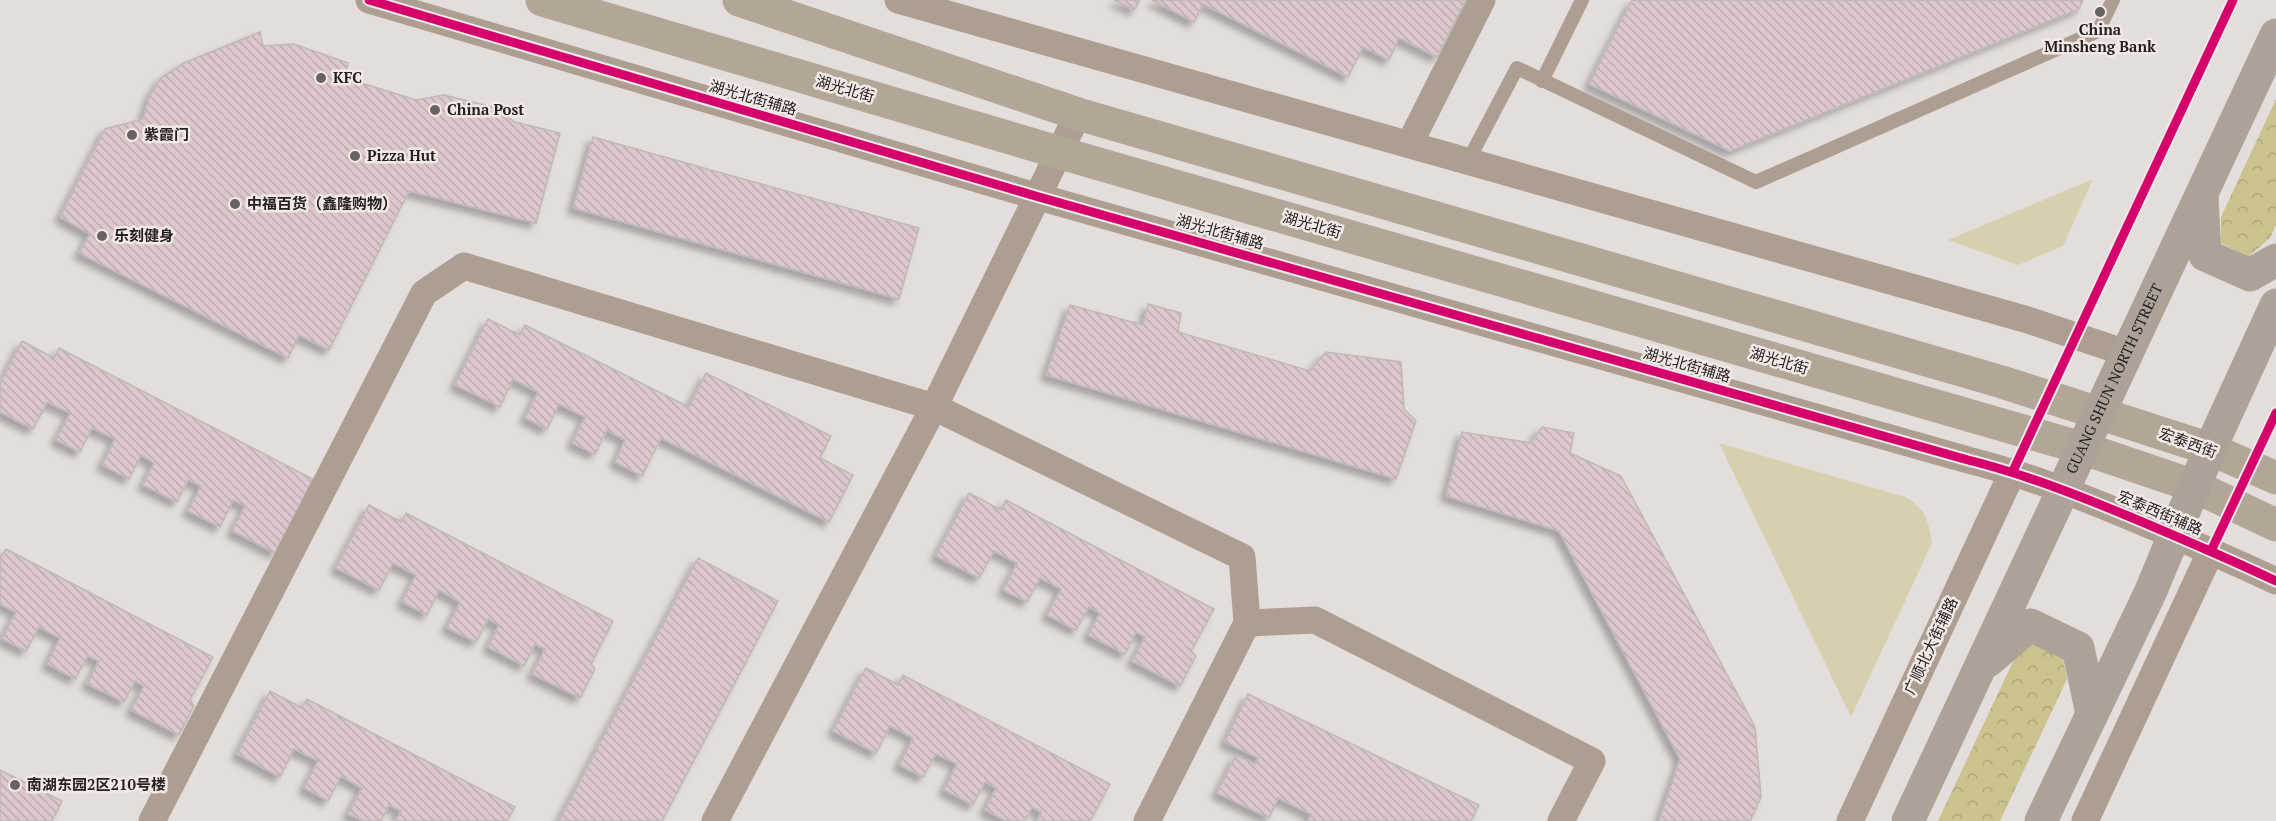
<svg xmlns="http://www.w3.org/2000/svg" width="2276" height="821" font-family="'PT Serif','Noto Sans SC',serif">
	<defs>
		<pattern id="forest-crowns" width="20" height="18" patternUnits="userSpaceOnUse" patternTransform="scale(1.5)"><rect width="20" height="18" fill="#cac38e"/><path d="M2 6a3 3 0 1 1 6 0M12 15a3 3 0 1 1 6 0" fill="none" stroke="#ada77a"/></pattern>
		<pattern id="building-back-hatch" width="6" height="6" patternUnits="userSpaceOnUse" patternTransform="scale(1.5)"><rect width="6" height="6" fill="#dcc7cc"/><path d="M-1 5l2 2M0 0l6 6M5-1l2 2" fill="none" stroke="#bdabaf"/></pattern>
		<filter id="shadow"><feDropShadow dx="-5.5" dy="5.5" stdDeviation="3" flood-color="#0004"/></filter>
	</defs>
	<rect width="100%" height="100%" fill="#e3dddc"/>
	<path fill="#d6d0af" d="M 2093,179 L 2063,246 L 2018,265 L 1948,240 Z
		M 1719,443 L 1905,497 C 1926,510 1928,519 1932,543 L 1851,717 Z"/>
	<path fill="url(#forest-crowns)" d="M 2276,99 L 2276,225 L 2270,238 L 2248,257 L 2221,243 L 2221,217 Z
		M 2033,644 L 2063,659 L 2067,679 L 2000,821 L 1938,821 L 2016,655 Z"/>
	<path fill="url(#building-back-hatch)" stroke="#bdb9b9" stroke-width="1.5" filter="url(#shadow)" d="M 1114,0 L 1140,0 L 1134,10 Z
		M 1152,0 L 1466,0 L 1437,57 L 1399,38 L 1389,60 L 1363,47 L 1348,77 L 1203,4 L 1194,22 Z
		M 1632,0 L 2083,0 L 2079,9 L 1730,151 L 1589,84 Z
		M 260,32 L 263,46 L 294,44 L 348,63 L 345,78 L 416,100 L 444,95 L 492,107 L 515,122 L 560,133 L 536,223 L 409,191 L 329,350 L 299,335 L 288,358 L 79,253 L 90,234 L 60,217 L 105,129 L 143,119 L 150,95 L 161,78 L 184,63 Z
		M 593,137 L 919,228 L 899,299 L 573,208 Z
		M 1148,304 L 1181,313 L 1178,332 L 1310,371 L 1326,352 L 1401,362 L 1404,409 L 1416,421 L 1396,479 L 1046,375 L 1070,305 L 1143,325 Z
		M 488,319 L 520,335 L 525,325 L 689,407 L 706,373 L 831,436 L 820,458 L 853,475 L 829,522 L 661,438 L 642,476 L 615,462 L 625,440 L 607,430 L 595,454 L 572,443 L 585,417 L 559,404 L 547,429 L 525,418 L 538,392 L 513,379 L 500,407 L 455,385 Z
		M 22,341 L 54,358 L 59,348 L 313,479 L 275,553 L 232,531 L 245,506 L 233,500 L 220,527 L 188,511 L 201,486 L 188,480 L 177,502 L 143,485 L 154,463 L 141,455 L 129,479 L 102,465 L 115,439 L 92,428 L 80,452 L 56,440 L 70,413 L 47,402 L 33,429 L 0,412 L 0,384 Z
		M 1542,427 L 1574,433 L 1570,453 L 1621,476 L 1755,727 L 1761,797 L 1750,821 L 1659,821 L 1680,759 L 1559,531 L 1446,496 L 1462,432 L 1531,443 Z
		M 969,493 L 1001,510 L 1006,500 L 1214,609 L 1191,651 L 1196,656 L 1180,686 L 1132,661 L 1145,637 L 1136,632 L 1125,654 L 1088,635 L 1100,613 L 1089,607 L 1076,630 L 1047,615 L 1061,589 L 1040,578 L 1027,602 L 1003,590 L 1017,563 L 994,551 L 979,578 L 936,556 Z
		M 369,505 L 401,522 L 406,513 L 613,621 L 591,664 L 595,669 L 580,698 L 532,674 L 545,649 L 535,644 L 524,666 L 488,647 L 499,625 L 488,619 L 476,642 L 447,628 L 460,602 L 439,590 L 427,615 L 402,602 L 416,575 L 393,563 L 379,590 L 336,568 Z
		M 6,549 L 213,657 L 190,700 L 194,706 L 179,735 L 131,710 L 144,686 L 135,681 L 124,702 L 87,684 L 99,661 L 88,656 L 75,679 L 47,664 L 60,638 L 39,627 L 26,651 L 2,639 L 16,612 L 0,604 L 0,558 Z
		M 698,558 L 778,601 L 662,821 L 559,821 Z
		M 866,668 L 898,685 L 903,675 L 1110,784 L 1090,821 L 1037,821 L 1041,812 L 1032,807 L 1025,821 L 1006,821 L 985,810 L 996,788 L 985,782 L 973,805 L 944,790 L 957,764 L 936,754 L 923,777 L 899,765 L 913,738 L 890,726 L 876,753 L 833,731 Z
		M 270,691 L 302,708 L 307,699 L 515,807 L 507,821 L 395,821 L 401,811 L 389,805 L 381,821 L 363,821 L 348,814 L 362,788 L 341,776 L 328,801 L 304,788 L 318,761 L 294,749 L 280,777 L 237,754 Z
		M 1248,694 L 1479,805 L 1471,821 L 1308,821 L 1311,814 L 1278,798 L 1269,818 L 1217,793 L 1236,755 L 1255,764 L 1258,758 L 1225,742 Z
		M 0,770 L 62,801 L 52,821 L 0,821 Z"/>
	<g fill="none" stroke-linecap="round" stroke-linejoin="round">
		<path stroke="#ac9e90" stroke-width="14" d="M 1542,81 L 1582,0
			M 1468,161 L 1517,68 L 1756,182 L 2098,31 L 2113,0"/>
		<path stroke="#ac9e90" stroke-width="27" d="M 369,0 L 1039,197 L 1968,460 C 2024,474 2075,494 2128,516 C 2178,537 2227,558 2276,581
			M 898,0 L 2028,320 L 2126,353
			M 1409,145 L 1482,0
			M 1247,623 L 1315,620 L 1592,761 L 1561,821
			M 152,821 L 424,293 L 464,266 L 934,407 L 1242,557 L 1247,623 L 1147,821
			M 715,821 L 934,407 L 1078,114
			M 1850,821 L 2013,471
			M 2085,821 L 2211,551"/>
		<path stroke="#b2a697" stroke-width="33" d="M 542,0 L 1061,153 L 2082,448 L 2194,486 L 2276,525
			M 739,0 L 1078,114 L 2002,382 L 2210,449 L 2276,478"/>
		<g stroke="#ada297" stroke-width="33">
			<path d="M 2202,197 L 2205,255 L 2250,275 L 2276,260"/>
			<path d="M 1988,661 L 2030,625 L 2078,648 L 2092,714"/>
			<path id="s1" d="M 1908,821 C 2031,559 2152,296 2276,35"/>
			<path d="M 2041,821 L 2150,593 L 2210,449 L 2276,305"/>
		</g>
		<defs>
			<path id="cycleway" d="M 369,0 L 1039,197 L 1968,460 C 2024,474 2075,494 2128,516 C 2178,537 2227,558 2276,581
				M 2013,471 L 2233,0
				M 2211,551 L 2276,413"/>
		</defs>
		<use href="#cycleway" stroke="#f3e9e7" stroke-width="13"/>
		<use href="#cycleway" stroke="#d6006c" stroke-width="9"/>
	</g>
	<g fill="#686362" stroke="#f3e9e7" stroke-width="2">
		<circle cx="2100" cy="12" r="6"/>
		<circle cx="321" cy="78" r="6"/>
		<circle cx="435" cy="110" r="6"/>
		<circle cx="132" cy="135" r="6"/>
		<circle cx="355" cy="156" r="6"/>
		<circle cx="235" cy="204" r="6"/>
		<circle cx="102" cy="236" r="6"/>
		<circle cx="15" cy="785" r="6"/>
	</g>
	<g text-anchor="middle" stroke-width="5" stroke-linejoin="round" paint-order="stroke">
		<g font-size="15" font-weight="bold" fill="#252121" stroke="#f3e9e7" text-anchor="start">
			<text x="2100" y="35" text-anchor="middle">China<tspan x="2100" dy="17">Minsheng Bank</tspan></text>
			<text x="333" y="83">KFC</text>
			<text x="447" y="115">China Post</text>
			<text x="144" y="140">紫霞门</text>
			<text x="367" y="161">Pizza Hut</text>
			<text x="247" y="209">中福百货（鑫隆购物）</text>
			<text x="114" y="241">乐刻健身</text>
			<text x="27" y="790">南湖东园2区210号楼</text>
		</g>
		<g font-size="15" fill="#252121" stroke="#f3e9e7">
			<text transform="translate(845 89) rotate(16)" y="5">湖光北街</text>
			<text transform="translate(753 98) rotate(16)" y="5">湖光北街辅路</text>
			<text transform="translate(1312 225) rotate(16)" y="5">湖光北街</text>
			<text transform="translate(1220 232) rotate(16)" y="5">湖光北街辅路</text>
			<text transform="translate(1779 361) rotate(16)" y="5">湖光北街</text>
			<text transform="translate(1687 365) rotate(16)" y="5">湖光北街辅路</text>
			<text dy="5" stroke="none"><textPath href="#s1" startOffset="488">GUANG SHUN NORTH STREET</textPath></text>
			<text transform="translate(2188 443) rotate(20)" y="5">宏泰西街</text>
			<text transform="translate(2160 513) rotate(23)" y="5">宏泰西街辅路</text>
			<text transform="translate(1931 646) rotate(-65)" y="5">广顺北大街辅路</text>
		</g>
	</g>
</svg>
